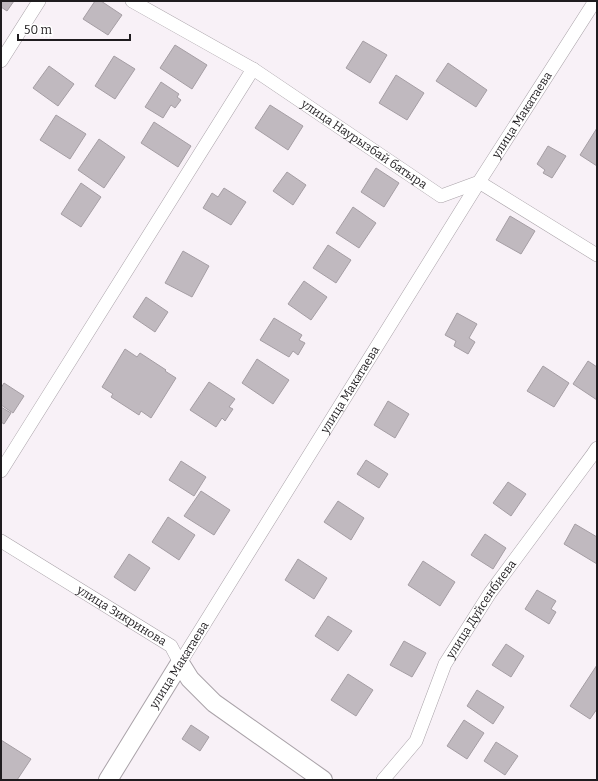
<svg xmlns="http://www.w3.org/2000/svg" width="598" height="781" font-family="Bitter,serif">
	<rect width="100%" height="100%" fill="#f8f1f7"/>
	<path fill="#c0b9bf" stroke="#a59ea4" d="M 1,1 L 14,1 L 7,11 L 1,7 Z
		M 95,1 L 101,1 L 122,15 L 108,35 L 83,19 Z
		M 363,41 L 387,55 L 370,83 L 346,68 Z
		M 175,45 L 207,65 L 192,89 L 160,68 Z
		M 114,56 L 135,69 L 115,99 L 95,86 Z
		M 448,63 L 487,90 L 476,107 L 436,81 Z
		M 49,66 L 74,84 L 58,106 L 33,88 Z
		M 396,75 L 424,93 L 407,120 L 379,103 Z
		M 161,82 L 179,94 L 177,97 L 181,100 L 175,108 L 171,105 L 163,118 L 145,107 Z
		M 270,105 L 303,126 L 288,150 L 255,128 Z
		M 56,115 L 86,134 L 70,159 L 40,140 Z
		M 154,122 L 191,146 L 178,167 L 141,143 Z
		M 597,128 L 597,166 L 580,155 Z
		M 99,139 L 125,157 L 104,188 L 78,170 Z
		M 548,146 L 566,156 L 552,178 L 543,173 L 545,170 L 537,164 Z
		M 376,168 L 399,183 L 384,207 L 361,192 Z
		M 287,172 L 306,185 L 293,205 L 273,191 Z
		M 81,183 L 101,197 L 81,227 L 61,214 Z
		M 224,188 L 246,202 L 231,225 L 203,208 L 212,193 L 218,197 Z
		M 353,207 L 376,223 L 359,248 L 336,233 Z
		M 510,216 L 535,231 L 521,254 L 496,240 Z
		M 328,245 L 351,260 L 336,283 L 313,268 Z
		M 183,251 L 209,266 L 192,297 L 165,283 Z
		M 304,281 L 327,297 L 311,320 L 288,304 Z
		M 146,297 L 168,312 L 155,332 L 133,317 Z
		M 457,313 L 477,324 L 469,338 L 475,342 L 468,354 L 454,346 L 456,341 L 445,335 Z
		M 274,318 L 302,335 L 299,340 L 305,343 L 298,355 L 293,351 L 289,357 L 260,340 Z
		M 125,349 L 137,357 L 140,353 L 166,370 L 165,371 L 176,378 L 151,418 L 141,411 L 139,415 L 111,397 L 113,394 L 102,387 Z
		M 257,359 L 289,380 L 273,404 L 242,383 Z
		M 588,361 L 597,367 L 597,400 L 573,384 Z
		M 543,366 L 569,383 L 554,407 L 527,391 Z
		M 209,382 L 235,399 L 229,407 L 233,409 L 225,421 L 222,418 L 216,427 L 190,410 Z
		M 4,383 L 24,396 L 13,413 L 1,405 L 1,388 Z
		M 388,401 L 409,414 L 395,438 L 374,425 Z
		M 1,407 L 11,413 L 4,424 L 1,422 Z
		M 366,460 L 388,474 L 379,488 L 357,474 Z
		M 181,461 L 206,477 L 194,496 L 169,480 Z
		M 508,482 L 526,494 L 511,516 L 493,503 Z
		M 201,491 L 230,510 L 214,535 L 184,516 Z
		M 338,501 L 364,518 L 351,540 L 324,522 Z
		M 168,517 L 195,535 L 179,560 L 152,542 Z
		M 575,524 L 597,537 L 597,564 L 564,544 Z
		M 485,534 L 506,548 L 493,569 L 471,555 Z
		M 129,554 L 150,568 L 135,591 L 114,577 Z
		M 298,559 L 327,578 L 314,599 L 285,580 Z
		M 423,561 L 455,582 L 440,606 L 408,585 Z
		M 537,590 L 556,601 L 551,609 L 556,612 L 549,624 L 525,609 Z
		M 328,616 L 352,631 L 338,651 L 315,636 Z
		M 404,641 L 426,653 L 412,677 L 390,665 Z
		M 506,644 L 524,656 L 511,677 L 492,665 Z
		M 597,665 L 597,709 L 590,719 L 570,706 Z
		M 348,674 L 373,690 L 356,716 L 331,700 Z
		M 477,690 L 504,707 L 493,724 L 467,706 Z
		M 464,720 L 484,733 L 467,759 L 447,746 Z
		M 191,725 L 209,737 L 200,751 L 182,739 Z
		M 1,740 L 31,759 L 17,780 L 3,780 L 1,779 Z
		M 496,742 L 518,756 L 505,775 L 484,761 Z"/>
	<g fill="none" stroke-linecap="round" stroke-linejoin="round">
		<defs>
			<g id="street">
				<path id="s1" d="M 132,1 L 253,69 L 441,196 L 479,182 L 597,255"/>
				<path d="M 1,61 L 39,1"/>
				<path d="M 1,471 L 253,69"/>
				<path id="s2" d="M 1,541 L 171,646 L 180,663 L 479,182 L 595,1"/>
				<path id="s3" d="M 383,780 L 416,741 L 445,664 L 490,593 L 593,454 L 597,448"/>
			</g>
			<path id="secondary" d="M 108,780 L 180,663 L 190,679 L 214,703 L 323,780"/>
		</defs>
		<use href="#street" stroke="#aaa3a9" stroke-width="14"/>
		<use href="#secondary" stroke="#aaa3a9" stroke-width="20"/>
		<use href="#street" stroke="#fff" stroke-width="13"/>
		<use href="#secondary" stroke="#fff" stroke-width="18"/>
	</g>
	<g text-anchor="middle" stroke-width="4" stroke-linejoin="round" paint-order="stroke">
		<g font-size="12" fill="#1f1c1f" stroke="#fff">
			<text dy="4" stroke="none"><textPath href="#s2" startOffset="865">улица Макатаева</textPath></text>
			<text dy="4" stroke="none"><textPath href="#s1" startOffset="273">улица Наурызбай батыра</textPath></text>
			<text dy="4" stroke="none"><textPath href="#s2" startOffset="541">улица Макатаева</textPath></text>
			<text dy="4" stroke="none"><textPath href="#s3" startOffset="199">улица Дуйсенбиева</textPath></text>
			<text dy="4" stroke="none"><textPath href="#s2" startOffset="142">улица Зикринова</textPath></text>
			<text transform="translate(179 665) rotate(-58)" y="4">улица Макатаева</text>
		</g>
	</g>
	<rect width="598" height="781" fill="none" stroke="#1f1c1f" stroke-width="4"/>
	<path d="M18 34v6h112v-6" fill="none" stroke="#1f1c1f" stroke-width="2"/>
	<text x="24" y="34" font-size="12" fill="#1f1c1f" stroke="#ffffff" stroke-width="3" paint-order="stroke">50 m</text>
</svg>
